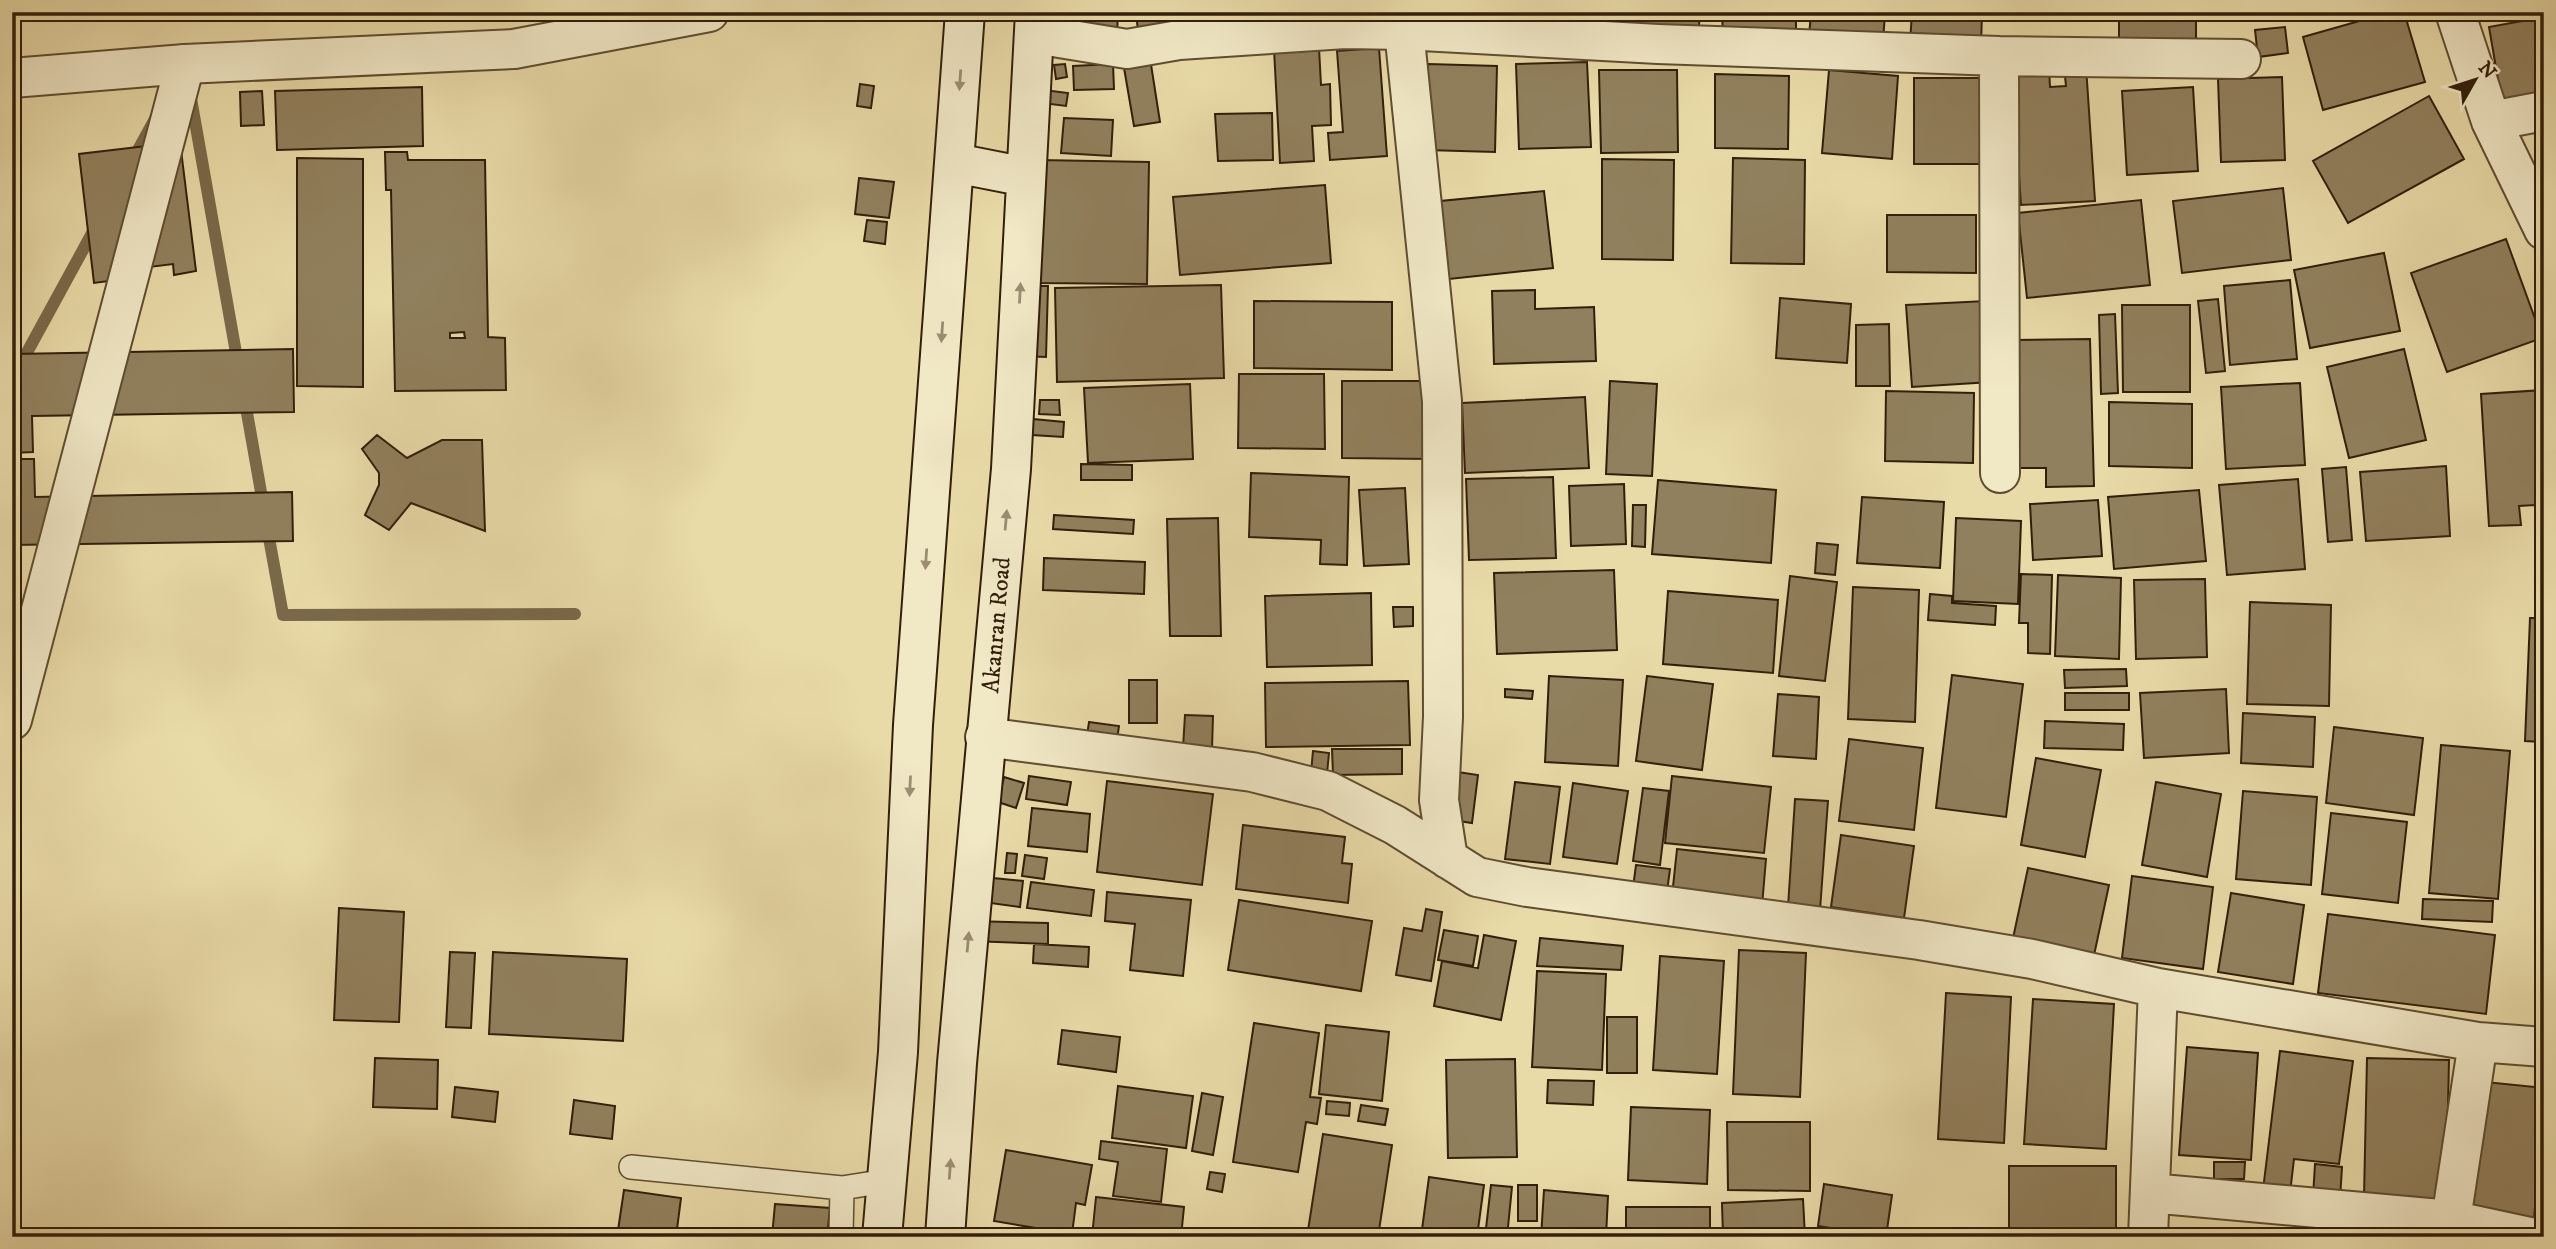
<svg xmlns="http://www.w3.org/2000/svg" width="2556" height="1249" font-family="'IM FELL DW Pica',serif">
	<rect width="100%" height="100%" fill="#e9dba8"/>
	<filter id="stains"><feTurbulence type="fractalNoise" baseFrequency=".00286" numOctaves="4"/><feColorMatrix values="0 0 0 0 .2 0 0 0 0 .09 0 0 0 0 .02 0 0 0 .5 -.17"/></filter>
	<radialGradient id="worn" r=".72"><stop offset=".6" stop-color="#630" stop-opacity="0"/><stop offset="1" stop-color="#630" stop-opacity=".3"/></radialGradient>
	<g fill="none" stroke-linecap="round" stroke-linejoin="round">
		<path stroke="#7a6949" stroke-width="12" d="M 190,93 L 238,364
			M 132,161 L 155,119
			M 19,367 L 96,226
			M 244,396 L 264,509
			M 267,527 L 283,615 L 575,614"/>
	</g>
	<path fill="#91805d" stroke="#311e0b" stroke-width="2" fill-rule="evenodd" d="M 49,12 L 82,12 L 82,17 L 50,19 Z
		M 1062,12 L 1118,12 L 1117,35 L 1062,23 Z
		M 1136,12 L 1250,12 L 1250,25 L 1138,31 Z
		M 1432,12 L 1504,12 L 1503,27 L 1431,22 Z
		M 1520,12 L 1611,12 L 1609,35 L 1519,30 Z
		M 1627,12 L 1700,12 L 1698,39 L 1625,33 Z
		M 1722,12 L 1796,12 L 1796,35 L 1723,36 Z
		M 1811,12 L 1885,12 L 1883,43 L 1809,37 Z
		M 1912,12 L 1982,12 L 1981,47 L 1910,43 Z
		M 2119,12 L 2196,12 L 2196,47 L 2119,48 Z
		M 2391,12 L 2404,12 L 2425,82 L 2323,110 L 2303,37 Z
		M 2544,17 L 2544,96 L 2502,103 L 2489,27 Z
		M 2285,27 L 2288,53 L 2258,57 L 2255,30 Z
		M 1319,48 L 1321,85 L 1330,84 L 1331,125 L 1312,126 L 1314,161 L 1280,163 L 1274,49 Z
		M 1379,48 L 1387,156 L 1330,160 L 1328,133 L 1343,132 L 1337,51 Z
		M 1150,58 L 1160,122 L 1134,126 L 1123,62 Z
		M 1587,62 L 1591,147 L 1519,149 L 1516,64 Z
		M 1065,64 L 1067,77 L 1056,79 L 1054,65 Z
		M 1113,64 L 1114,89 L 1074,90 L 1073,66 Z
		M 1428,64 L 1497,66 L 1495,152 L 1426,150 Z
		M 2086,66 L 2095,201 L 2021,205 L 2012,70 L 2049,68 L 2050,87 L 2066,86 L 2064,67 Z
		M 1599,70 L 1677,70 L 1678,152 L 1601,153 Z
		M 1829,70 L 1898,76 L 1892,159 L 1822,153 Z
		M 1715,74 L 1789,76 L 1788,149 L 1715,148 Z
		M 2282,77 L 2285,160 L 2221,162 L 2218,79 Z
		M 1914,78 L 1986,78 L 1986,164 L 1914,164 Z
		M 860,84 L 874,86 L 871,108 L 857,106 Z
		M 422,87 L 423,146 L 277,150 L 275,91 Z
		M 2193,87 L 2198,171 L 2127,175 L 2122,91 Z
		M 1044,90 L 1068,93 L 1066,106 L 1042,103 Z
		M 262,91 L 264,125 L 241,126 L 240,92 Z
		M 2429,96 L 2464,159 L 2348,223 L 2313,161 Z
		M 1272,113 L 1273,160 L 1218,161 L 1215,114 Z
		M 1064,118 L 1113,120 L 1111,156 L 1061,153 Z
		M 180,142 L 196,271 L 174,275 L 173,264 L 124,270 L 125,279 L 94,283 L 79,154 Z
		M 385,152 L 407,152 L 408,160 L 485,160 L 488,337 L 505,338 L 506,390 L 395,391 L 391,190 L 386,190 ZM 464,332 L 465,338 L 450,338 L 450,333 Z
		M 297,158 L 363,159 L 363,387 L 297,386 Z
		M 1733,158 L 1805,160 L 1804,264 L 1731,263 Z
		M 1602,159 L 1674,160 L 1673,260 L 1602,259 Z
		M 1039,160 L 1149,162 L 1147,284 L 1038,283 Z
		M 859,178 L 894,182 L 889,218 L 855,214 Z
		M 1325,185 L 1331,263 L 1180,275 L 1173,197 Z
		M 2283,188 L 2291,260 L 2182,273 L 2173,201 Z
		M 1544,191 L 1553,268 L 1440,280 L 1430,202 Z
		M 2141,200 L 2150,285 L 2027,298 L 2018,213 Z
		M 1887,215 L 1976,215 L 1976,273 L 1887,272 Z
		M 867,220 L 887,222 L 885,244 L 864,241 Z
		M 2506,239 L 2542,338 L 2447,372 L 2411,273 Z
		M 2384,253 L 2400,331 L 2310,348 L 2294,270 Z
		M 2290,280 L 2297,359 L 2230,365 L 2224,286 Z
		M 1221,285 L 1224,378 L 1057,382 L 1055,288 Z
		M 1023,286 L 1048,286 L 1046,357 L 1022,356 Z
		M 1535,290 L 1535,309 L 1594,307 L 1596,361 L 1494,364 L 1492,291 Z
		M 1780,298 L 1851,304 L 1847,363 L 1776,358 Z
		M 2218,299 L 2225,371 L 2206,373 L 2198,301 Z
		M 1254,301 L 1392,302 L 1392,370 L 1254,368 Z
		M 1986,301 L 1991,382 L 1912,387 L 1906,305 Z
		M 2122,305 L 2190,305 L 2190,392 L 2123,392 Z
		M 2115,314 L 2118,393 L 2101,394 L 2099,315 Z
		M 1889,324 L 1890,386 L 1856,386 L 1856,325 Z
		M 2090,339 L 2094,486 L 2046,487 L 2046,468 L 2017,468 L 2015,340 Z
		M 293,349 L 294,412 L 32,416 L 33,452 L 12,453 L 12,354 Z
		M 2404,349 L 2426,440 L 2349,458 L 2327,367 Z
		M 1239,374 L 1324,374 L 1325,449 L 1238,448 Z
		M 1342,381 L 1431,381 L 1430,459 L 1342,458 Z
		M 1610,381 L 1657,384 L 1652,476 L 1606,474 Z
		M 2300,383 L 2305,465 L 2226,469 L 2221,387 Z
		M 1190,384 L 1193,459 L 1088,463 L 1084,388 Z
		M 2544,390 L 2544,526 L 2536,527 L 2535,505 L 2519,506 L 2521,525 L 2489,526 L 2481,394 Z
		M 1886,391 L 1974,393 L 1973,463 L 1885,461 Z
		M 1585,397 L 1589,468 L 1465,473 L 1462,403 Z
		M 1040,400 L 1059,400 L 1060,415 L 1039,414 Z
		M 2109,402 L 2192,404 L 2192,468 L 2109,466 Z
		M 1033,419 L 1064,422 L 1063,437 L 1032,435 Z
		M 377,435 L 407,458 L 442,440 L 482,440 L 485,531 L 411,503 L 389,530 L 365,515 L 379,485 L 379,473 L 362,449 Z
		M 12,459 L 34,459 L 35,497 L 292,492 L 293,541 L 12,545 Z
		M 1081,464 L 1132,465 L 1132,480 L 1081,480 Z
		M 2446,466 L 2450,536 L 2366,541 L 2360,472 Z
		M 2346,467 L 2352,540 L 2328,542 L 2322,469 Z
		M 1251,473 L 1349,477 L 1347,565 L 1320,564 L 1321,540 L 1249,537 Z
		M 1553,477 L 1556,558 L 1469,560 L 1466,479 Z
		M 2298,479 L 2305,569 L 2227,575 L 2219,485 Z
		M 1658,480 L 1776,490 L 1771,563 L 1652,554 Z
		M 1624,484 L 1626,544 L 1571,546 L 1569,486 Z
		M 1405,488 L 1409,564 L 1364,566 L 1359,490 Z
		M 2199,490 L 2206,561 L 2114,569 L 2108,497 Z
		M 1862,497 L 1944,502 L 1940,568 L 1857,563 Z
		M 2098,500 L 2102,556 L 2033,560 L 2030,504 Z
		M 1633,505 L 1646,505 L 1645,547 L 1632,546 Z
		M 1054,515 L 1134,520 L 1133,534 L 1053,529 Z
		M 1218,518 L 1221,636 L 1170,636 L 1167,519 Z
		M 1956,518 L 2021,521 L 2018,604 L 1953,601 Z
		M 1817,543 L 1838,545 L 1835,575 L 1815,573 Z
		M 1044,558 L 1145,562 L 1144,594 L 1043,590 Z
		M 1614,570 L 1617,650 L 1497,654 L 1494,573 Z
		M 2021,574 L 2052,575 L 2050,654 L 2028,653 L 2028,623 L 2019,623 Z
		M 2058,575 L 2121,578 L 2119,659 L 2055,656 Z
		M 1790,576 L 1837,582 L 1825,681 L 1779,676 Z
		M 2205,579 L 2207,657 L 2136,659 L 2134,580 Z
		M 1853,587 L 1919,590 L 1915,722 L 1848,719 Z
		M 1668,591 L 1778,600 L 1773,673 L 1663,664 Z
		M 1371,593 L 1372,665 L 1267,667 L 1265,596 Z
		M 1930,594 L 1952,596 L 1952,603 L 1996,606 L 1995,625 L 1928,620 Z
		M 2250,602 L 2331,605 L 2329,706 L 2247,704 Z
		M 1393,607 L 1413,607 L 1413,626 L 1394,627 Z
		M 2530,618 L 2544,618 L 2544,742 L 2525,741 Z
		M 2126,669 L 2127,686 L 2065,688 L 2064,670 Z
		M 1952,675 L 2023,684 L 2006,817 L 1936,808 Z
		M 1549,676 L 1623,680 L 1618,766 L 1545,762 Z
		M 1647,676 L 1713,684 L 1702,770 L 1636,761 Z
		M 1129,680 L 1157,680 L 1157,723 L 1129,723 Z
		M 1408,681 L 1410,745 L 1266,747 L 1265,683 Z
		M 1505,689 L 1533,691 L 1532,699 L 1505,697 Z
		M 2226,689 L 2229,753 L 2144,758 L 2140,693 Z
		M 2065,693 L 2129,693 L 2129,710 L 2065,710 Z
		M 1778,694 L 1819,697 L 1816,759 L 1773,756 Z
		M 2243,713 L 2315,717 L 2313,767 L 2241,763 Z
		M 1185,715 L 1213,716 L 1212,749 L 1183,748 Z
		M 2045,721 L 2124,724 L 2123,750 L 2044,748 Z
		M 1089,722 L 1119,726 L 1116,747 L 1086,742 Z
		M 2334,727 L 2423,738 L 2414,815 L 2326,803 Z
		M 1849,739 L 1923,748 L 1914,830 L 1839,821 Z
		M 2441,745 L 2510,751 L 2498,899 L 2429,893 Z
		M 1332,749 L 1402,749 L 1402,774 L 1333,775 Z
		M 1313,751 L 1329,753 L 1327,774 L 1311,773 Z
		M 2036,758 L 2101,770 L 2085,857 L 2021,845 Z
		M 1451,771 L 1478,775 L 1472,823 L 1445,819 Z
		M 1029,776 L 1071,782 L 1067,805 L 1026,799 Z
		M 1672,776 L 1771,787 L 1764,853 L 1665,843 Z
		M 1004,777 L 1024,783 L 1016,808 L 998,802 Z
		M 1107,781 L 1213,794 L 1202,885 L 1097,872 Z
		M 1515,782 L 1560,787 L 1550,864 L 1505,859 Z
		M 2156,782 L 2221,794 L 2207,877 L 2142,865 Z
		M 1573,783 L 1628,791 L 1617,864 L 1563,857 Z
		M 1643,788 L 1669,791 L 1660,865 L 1633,861 Z
		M 2243,791 L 2317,797 L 2311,885 L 2236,879 Z
		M 1795,799 L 1828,801 L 1820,910 L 1788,907 Z
		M 1032,808 L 1090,814 L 1087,852 L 1028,846 Z
		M 2331,813 L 2407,822 L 2398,903 L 2322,894 Z
		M 1243,825 L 1345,837 L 1342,863 L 1352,864 L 1348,903 L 1236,889 Z
		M 1841,835 L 1914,846 L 1904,918 L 1831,907 Z
		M 1677,849 L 1766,859 L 1762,906 L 1672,896 Z
		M 1007,853 L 1017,854 L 1015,873 L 1005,873 Z
		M 1025,855 L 1047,858 L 1044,879 L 1022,876 Z
		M 2540,858 L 2544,858 L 2544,915 L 2538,915 Z
		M 1636,865 L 1670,869 L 1666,899 L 1632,895 Z
		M 2028,868 L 2109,885 L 2093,960 L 2012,943 Z
		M 2132,876 L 2213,887 L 2203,969 L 2122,958 Z
		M 993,878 L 1023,881 L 1020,907 L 990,903 Z
		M 1031,882 L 1094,890 L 1091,916 L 1027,908 Z
		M 1107,892 L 1191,900 L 1183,976 L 1130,970 L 1135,924 L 1105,921 Z
		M 2231,893 L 2304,905 L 2293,984 L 2218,972 Z
		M 2423,899 L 2493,901 L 2492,922 L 2422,919 Z
		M 1239,900 L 1372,921 L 1361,991 L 1228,970 Z
		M 339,908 L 404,912 L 399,1022 L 334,1020 Z
		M 1426,909 L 1442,912 L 1431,981 L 1396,975 L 1404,928 L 1422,931 Z
		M 2328,914 L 2495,935 L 2486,1014 L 2318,993 Z
		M 970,921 L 1048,923 L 1048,944 L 970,941 Z
		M 1444,930 L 1478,936 L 1473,966 L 1438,960 Z
		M 1484,935 L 1516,941 L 1501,1020 L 1434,1006 L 1442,961 L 1478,968 Z
		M 1540,938 L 1623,946 L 1621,970 L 1537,966 Z
		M 1034,944 L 1089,947 L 1088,967 L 1033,963 Z
		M 1739,950 L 1806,953 L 1800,1097 L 1733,1094 Z
		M 450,952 L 475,953 L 471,1028 L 446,1027 Z
		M 493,952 L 627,959 L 623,1041 L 489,1034 Z
		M 1660,956 L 1724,961 L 1717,1074 L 1653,1070 Z
		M 1537,971 L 1606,974 L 1602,1070 L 1532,1067 Z
		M 1946,993 L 2011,997 L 2004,1143 L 1938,1139 Z
		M 2033,999 L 2114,1004 L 2106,1149 L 2024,1144 Z
		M 1607,1017 L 1637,1017 L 1637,1073 L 1607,1073 Z
		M 1254,1023 L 1319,1033 L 1310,1097 L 1321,1098 L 1317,1124 L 1306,1122 L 1298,1172 L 1233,1162 Z
		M 1326,1025 L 1389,1032 L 1382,1101 L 1319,1094 Z
		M 1062,1030 L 1120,1037 L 1116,1072 L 1058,1064 Z
		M 2187,1047 L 2258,1053 L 2251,1160 L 2179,1155 Z
		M 2280,1051 L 2353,1061 L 2339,1164 L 2294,1159 L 2290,1193 L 2263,1190 Z
		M 375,1058 L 438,1060 L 437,1109 L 373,1107 Z
		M 2367,1058 L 2449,1060 L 2446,1200 L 2364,1197 Z
		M 1515,1059 L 1517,1157 L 1448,1158 L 1446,1060 Z
		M 1548,1080 L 1594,1081 L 1593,1105 L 1547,1103 Z
		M 2475,1081 L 2544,1088 L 2534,1220 L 2463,1213 Z
		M 1118,1086 L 1193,1096 L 1186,1148 L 1112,1138 Z
		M 455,1087 L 498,1092 L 495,1122 L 452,1117 Z
		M 1202,1093 L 1223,1097 L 1213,1155 L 1192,1151 Z
		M 574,1100 L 615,1106 L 612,1139 L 570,1134 Z
		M 1327,1101 L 1350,1103 L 1349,1116 L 1326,1114 Z
		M 1361,1105 L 1388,1109 L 1385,1125 L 1358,1121 Z
		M 1631,1107 L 1710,1110 L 1707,1184 L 1628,1180 Z
		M 1727,1122 L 1810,1122 L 1810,1191 L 1728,1190 Z
		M 1323,1134 L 1392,1145 L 1378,1237 L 1307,1237 Z
		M 1101,1141 L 1167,1149 L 1161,1202 L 1113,1196 L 1118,1162 L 1099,1159 Z
		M 1006,1150 L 1092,1165 L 1085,1205 L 1076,1203 L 1072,1234 L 994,1221 Z
		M 2214,1162 L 2245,1162 L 2244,1179 L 2214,1179 Z
		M 2315,1164 L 2342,1167 L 2340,1199 L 2313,1197 Z
		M 2009,1166 L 2116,1166 L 2116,1237 L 2009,1237 Z
		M 1210,1172 L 1225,1174 L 1222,1192 L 1207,1189 Z
		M 1429,1177 L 1484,1185 L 1477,1237 L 1421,1237 Z
		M 1824,1184 L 1892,1195 L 1886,1237 L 1818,1226 Z
		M 1491,1185 L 1512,1187 L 1507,1237 L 1485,1237 Z
		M 1518,1185 L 1537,1185 L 1537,1221 L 1518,1221 Z
		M 624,1190 L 681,1198 L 676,1237 L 617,1237 Z
		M 1544,1190 L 1608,1196 L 1606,1237 L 1541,1237 Z
		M 1096,1197 L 1184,1207 L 1181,1237 L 1092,1237 Z
		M 1803,1199 L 1805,1237 L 1723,1237 L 1722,1203 Z
		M 775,1204 L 830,1208 L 827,1237 L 772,1237 Z
		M 1626,1207 L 1710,1207 L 1710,1237 L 1626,1237 Z
		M 985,1232 L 1011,1235 L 1010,1237 L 984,1237 Z"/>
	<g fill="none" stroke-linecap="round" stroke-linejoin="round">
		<defs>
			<path id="service" d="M 631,1167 L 842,1188 L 886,1181
				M 841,1237 L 842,1188"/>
			<path id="minor" d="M 2455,12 L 2491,121 L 2544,230
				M 1404,30 L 1442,401 L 1443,717 L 1439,800 L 1448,859
				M 1035,34 L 1127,49 L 1179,40 L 1345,29 L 1404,30 L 1658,44 L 1999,56 L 2241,59
				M 1999,56 L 2000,473
				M 2491,121 L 2544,111
				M 12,720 L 185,64
				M 985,737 L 1252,772 L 1328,791 L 1395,825 L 1477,877 L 1527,887 L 1919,940 L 2032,959 L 2158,988 L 2478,1042 L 2544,1047
				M 2150,1193 L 2451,1220 L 2530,1237
				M 2451,1220 L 2478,1042
				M 2148,1237 L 2158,988"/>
			<path id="tertiary" d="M 12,78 L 185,64 L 514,49 L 709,12"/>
			<path id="secondary" d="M 955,163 L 1026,177
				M 882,1237 L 898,1052 L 913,725 L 965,12
				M 945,1237 L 957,1063 L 1011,469 L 1035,12"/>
		</defs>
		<use href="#service" stroke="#5f4d32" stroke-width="26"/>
		<use href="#minor" stroke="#5f4d32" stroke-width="42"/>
		<use href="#tertiary" stroke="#5f4d32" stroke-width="42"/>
		<use href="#secondary" stroke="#311e0b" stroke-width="42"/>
		<use href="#service" stroke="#f1e8c6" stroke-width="23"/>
		<use href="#minor" stroke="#f1e8c6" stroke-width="38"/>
		<use href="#tertiary" stroke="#f1e8c6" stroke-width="38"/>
		<use href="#secondary" stroke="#f1e8c6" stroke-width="38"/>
	</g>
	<defs><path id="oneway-solid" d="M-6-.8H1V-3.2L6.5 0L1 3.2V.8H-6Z" transform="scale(1.75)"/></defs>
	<g fill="#9b8d72">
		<use href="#oneway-solid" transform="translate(960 80) rotate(94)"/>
		<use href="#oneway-solid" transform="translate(1020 293) rotate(-87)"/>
		<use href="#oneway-solid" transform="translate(942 332) rotate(94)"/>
		<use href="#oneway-solid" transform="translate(1006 520) rotate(-85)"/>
		<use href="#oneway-solid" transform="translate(926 559) rotate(94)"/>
		<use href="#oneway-solid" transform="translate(910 786) rotate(93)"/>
		<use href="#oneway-solid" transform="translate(968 942) rotate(-85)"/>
		<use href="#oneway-solid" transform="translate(950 1169) rotate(-86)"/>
	</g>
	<g text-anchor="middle" stroke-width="7" stroke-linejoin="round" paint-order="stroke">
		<g font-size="24" fill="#311e0b" stroke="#f1e8c6">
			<text transform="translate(996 625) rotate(-85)" y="8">Akanran Road</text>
		</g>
	</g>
	<rect width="2556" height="1249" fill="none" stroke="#e9dba8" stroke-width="42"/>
	<rect x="14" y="14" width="2528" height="1221" fill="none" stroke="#311e0b" stroke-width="3.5"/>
	<rect x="21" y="21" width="2514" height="1207" fill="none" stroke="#311e0b" stroke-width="2"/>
	<g transform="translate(2475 80) rotate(51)" stroke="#f1e8c6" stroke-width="5" paint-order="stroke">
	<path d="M0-5L12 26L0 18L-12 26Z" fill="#311e0b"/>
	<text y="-10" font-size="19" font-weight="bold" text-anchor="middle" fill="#311e0b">N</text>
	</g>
	<rect width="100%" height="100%" filter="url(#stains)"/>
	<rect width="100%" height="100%" fill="url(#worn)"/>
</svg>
